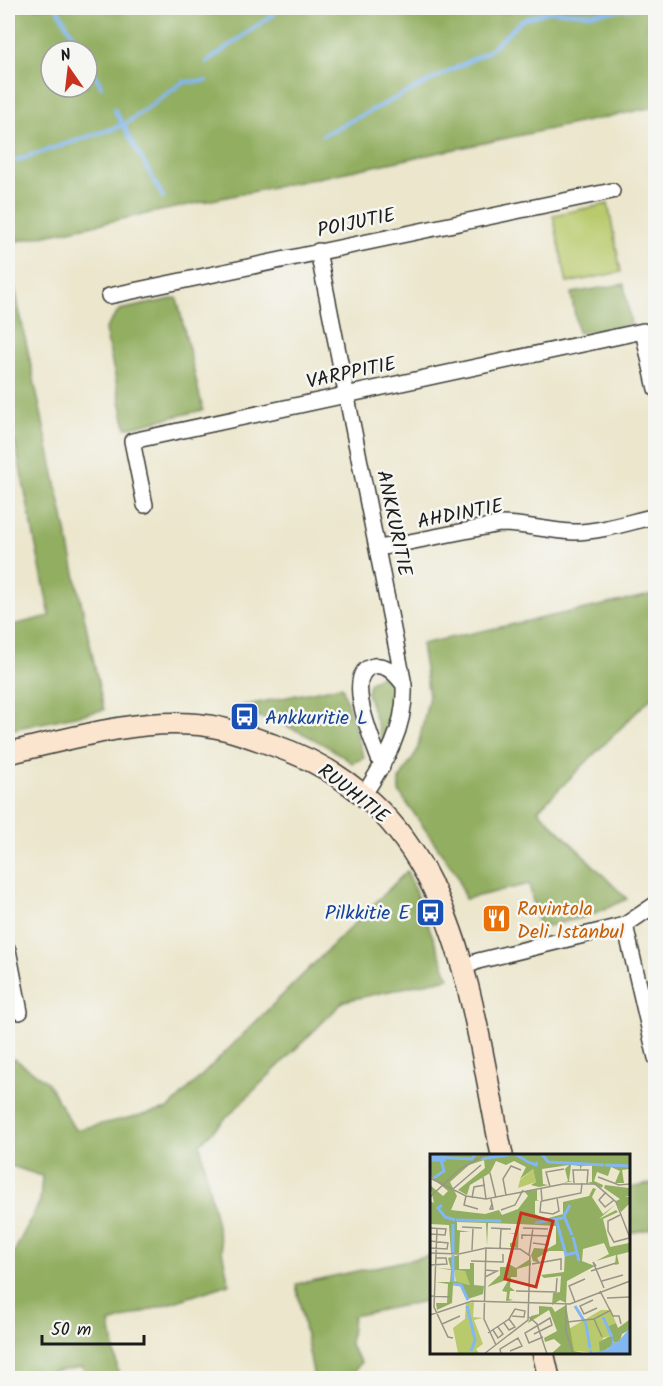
<svg xmlns="http://www.w3.org/2000/svg" width="663" height="1386" font-family="Kalam,sans-serif">
	<rect width="100%" height="100%" fill="#f6f6f2"/>
	<filter id="ink" filterUnits="userSpaceOnUse"><feTurbulence type="fractalNoise" baseFrequency=".0167" numOctaves="2"/><feDisplacementMap in="SourceGraphic" scale="12" xChannelSelector="R" yChannelSelector="G"/><feConvolveMatrix kernelMatrix="1 2 1 2 8 2 1 2 1" color-interpolation-filters="sRGB"/></filter>
	<filter id="wash" filterUnits="userSpaceOnUse"><feTurbulence type="fractalNoise" baseFrequency=".008" numOctaves="4" result="noise"/><feDisplacementMap in="SourceGraphic" scale="24" xChannelSelector="R" yChannelSelector="G"/><feGaussianBlur stdDeviation="1.35" result="paint"/><feColorMatrix in="noise" values="0 0 0 0 0 0 0 0 0 0 0 0 0 0 0 0 0 1.4 0 .05"/><feComposite in="paint" operator="in"/></filter>
	<g filter="url(#wash)">
		<rect width="100%" height="100%" fill="#ebe6cc"/>
		<path fill="#b9ca6d" stroke="#6a7344" stroke-width="1.5" d="M 608,204 L 621,272 L 567,283 L 553,215 Z"/>
		<path fill="#92ae60" stroke="#57653e" stroke-width="1.5" fill-rule="evenodd" d="M 8,8 L 477,8 L 503,13 L 523,8 L 655,8 L 655,107 L 8,243 ZM 51,51 L 87,51 L 87,87 L 51,87 Z
			M 8,257 L 104,710 L 8,730 L 8,626 L 50,616 L 15,442 L 8,443 L 8,420 L 10,419 L 8,407 Z
			M 624,284 L 631,324 L 578,333 L 571,293 Z
			M 177,298 L 203,410 L 126,428 L 105,330 L 119,310 Z
			M 655,594 L 655,694 L 538,810 L 627,899 L 586,917 L 539,928 L 529,884 L 465,899 L 457,875 L 399,792 L 399,780 L 417,751 L 429,696 L 421,644 Z
			M 380,676 L 389,679 L 394,687 L 384,746 L 367,693 L 369,683 Z
			M 342,686 L 364,758 L 352,763 C 313,735 285,724 240,711 L 242,706 Z
			M 407,871 L 449,978 L 344,1001 L 200,1144 L 229,1284 L 110,1323 L 119,1378 L 85,1378 L 83,1367 L 8,1378 L 8,1264 L 40,1201 L 42,1176 L 8,1165 L 8,1061 L 15,1059 L 47,1082 L 75,1130 L 168,1109 Z
			M 655,1183 L 655,1228 L 629,1233 L 629,1188 Z
			M 432,1255 L 432,1296 L 425,1301 L 353,1316 L 350,1346 L 361,1362 L 350,1378 L 314,1378 L 296,1284 Z"/>
		<g fill="none" stroke-linecap="round" stroke-linejoin="round">
			<path stroke="#83b7f1" stroke-width="4" d="M 57,8 L 82,51
				M 87,61 L 101,86
				M 207,62 L 282,8
				M 114,109 L 163,197
				M 323,135 L 489,51 L 522,20 L 550,11 L 589,14 L 637,8
				M 8,163 L 124,125 L 183,82 L 206,81"/>
		</g>
	</g>
	<g filter="url(#ink)">
		<g fill="none" stroke-linecap="round" stroke-linejoin="round">
			<defs>
				<path id="street" d="M 318,251 L 404,685 C 406,729 386,760 363,796
					M 109,296 L 612,191
					M 145,505 L 132,441 L 643,331 L 656,389
					M 379,548 L 500,524 C 525,524 549,531 574,532 C 601,532 629,522 656,516
					M 382,767 C 376,748 340,672 374,666 C 388,664 397,676 404,685
					M 625,925 L 656,1058
					M 8,950 L 20,1012
					M 463,968 L 478,961 L 625,925 L 656,904"/>
				<path id="secondary" d="M 8,753 C 66,740 130,720 190,724 C 220,725 245,735 273,745 C 458,809 468,991 502,1155
					M 543,1352 L 549,1378"/>
			</defs>
			<use href="#street" stroke="#3b3a36" stroke-width="18"/>
			<use href="#secondary" stroke="#3b3a36" stroke-width="24"/>
			<use href="#street" stroke="#fff" stroke-width="15"/>
			<use href="#secondary" stroke="#fbe5cf" stroke-width="21"/>
		</g>
	</g>
	<defs>
		<symbol id="bus-square" viewBox="-11 -11 22 22"><rect x="-9" y="-9" width="18" height="18" rx="4" fill="#1a4fb4" stroke="#f6f6f2"/><path d="M-5-6H5V4H4V6H2V4H-2V6H-4V4H-5ZM-3.5-4V0h7V-4ZM-3.5 1.2v1.5H-2V1.2ZM2 1.2v1.5H3.5V1.2Z" fill="#fff"/></symbol>
		<symbol id="restaurant-square" viewBox="-11 -11 22 22"><rect x="-9" y="-9" width="18" height="18" rx="4" fill="#e8710a" stroke="#f6f6f2"/><path d="M-5-6h1v4h1v-4h1v4h1v-4h1v5L-1.5 .5V6h-2V.5L-5-1ZM5-6V6H3V1.5H1.5Q1.5-4 5-6Z" fill="#fff"/></symbol>
	</defs>
	<g fill-rule="evenodd">
		<use href="#bus-square" x="228" y="700" width="33" height="33"/>
		<use href="#bus-square" x="414" y="896" width="33" height="33"/>
		<use href="#restaurant-square" x="480" y="902" width="33" height="33"/>
	</g>
	<g text-anchor="middle" stroke-width="5" stroke-linejoin="round" paint-order="stroke">
		<g font-size="20" fill="#1c1c1c" stroke="#f6f6f2">
			<text transform="translate(356 222) rotate(-12)" y="7">POIJUTIE</text>
			<text transform="translate(351 372) rotate(-12)" y="7">VARPPITIE</text>
			<text transform="translate(460 513) rotate(-11)" y="7">AHDINTIE</text>
			<text transform="translate(395 523) rotate(78)" y="7">ANKKURITIE</text>
			<text transform="translate(354 793) rotate(38)" y="7">RUUHITIE</text>
		</g>
		<g font-size="20" fill="#164399" stroke="#f6f6f2" text-anchor="start">
			<text x="265" y="724">Ankkuritie L</text>
			<text x="410" y="919" text-anchor="end">Pilkkitie E</text>
		</g>
		<g font-size="20" fill="#c56008" stroke="#f6f6f2" text-anchor="start">
			<text x="517" y="915">Ravintola<tspan x="517" dy="23">Deli Istanbul</tspan></text>
		</g>
	</g>
	<g transform="translate(430 1154)">
		<rect width="200" height="200" fill="#ebe6cc"/>
		<path d="M 103,15 L 106,28 L 88,34 L 90,26 ZM 24,116 L 35,117 L 41,131 L 26,128 ZM 44,148 L 43,163 L 53,164 L 44,166 L 53,190 L 46,195 L 49,199 L 28,199 L 23,174 L 35,165 L 36,149 ZM 171,156 L 181,156 L 186,169 L 178,172 L 180,182 L 173,184 L 170,199 L 144,197 L 137,176 Z" fill="#b9ca6d"/>
		<path d="M 1,0 L 199,0 L 199,15 L 192,16 L 194,29 L 185,29 L 190,17 L 181,13 L 178,22 L 167,18 L 164,27 L 173,31 L 172,34 L 158,28 L 162,28 L 162,11 L 152,12 L 150,16 L 150,12 L 141,11 L 139,27 L 143,27 L 134,29 L 138,27 L 135,15 L 139,11 L 112,15 L 113,30 L 118,31 L 109,33 L 101,31 L 106,28 L 103,15 L 90,25 L 96,13 L 84,7 L 76,11 L 66,7 L 60,19 L 40,31 L 37,41 L 28,36 L 55,14 L 54,6 L 39,11 L 20,28 L 27,42 L 21,56 L 55,60 L 69,56 L 72,61 L 88,55 L 98,42 L 94,37 L 107,36 L 107,46 L 110,46 L 105,47 L 105,60 L 115,65 L 133,60 L 133,48 L 159,42 L 163,34 L 166,35 L 162,43 L 173,60 L 185,51 L 169,65 L 186,56 L 188,58 L 173,65 L 180,93 L 199,89 L 199,98 L 187,101 L 189,110 L 185,111 L 186,101 L 166,107 L 179,100 L 174,89 L 153,95 L 152,107 L 165,112 L 137,127 L 136,149 L 130,146 L 122,151 L 123,139 L 130,138 L 131,122 L 114,124 L 111,121 L 134,118 L 135,97 L 119,97 L 107,104 L 110,109 L 103,107 L 101,101 L 104,94 L 117,95 L 126,90 L 126,72 L 89,70 L 88,94 L 80,93 L 80,89 L 86,88 L 87,80 L 78,79 L 87,79 L 87,70 L 58,69 L 57,92 L 56,69 L 27,68 L 27,76 L 40,78 L 30,78 L 29,99 L 21,99 L 19,71 L 0,70 L 0,47 L 4,49 L 0,31 L 13,42 L 18,37 L 0,22 ZM 175,31 L 199,34 L 199,42 L 195,42 L 199,43 L 199,50 L 191,58 L 186,47 L 190,45 L 174,34 ZM 29,101 L 29,115 L 40,115 L 40,109 L 44,109 L 44,131 L 54,132 L 53,140 L 38,145 L 31,131 L 23,131 L 22,149 L 7,156 L 6,149 L 17,149 L 18,130 L 6,128 L 20,128 L 21,116 L 7,114 L 21,115 L 18,104 ZM 24,116 L 35,117 L 40,131 L 24,127 ZM 100,105 L 101,111 L 87,115 L 87,123 L 81,123 L 80,133 L 85,137 L 80,137 L 79,145 L 83,146 L 76,147 L 77,138 L 72,137 L 79,125 L 57,133 L 70,121 L 70,113 L 76,113 L 77,109 L 86,114 ZM 136,151 L 144,197 L 153,199 L 122,199 L 131,191 L 124,185 L 115,188 L 114,184 L 127,177 L 119,156 L 98,169 L 101,162 L 109,160 L 109,152 L 122,153 L 125,158 ZM 199,166 L 199,176 L 192,180 L 190,187 L 185,189 L 182,186 L 182,192 L 170,199 L 169,188 L 180,182 L 178,172 L 186,169 L 188,174 Z" fill="#92ae60" fill-rule="evenodd"/>
		<path d="M 199,175 L 199,199 L 159,199 L 160,194 L 163,199 L 178,195 L 182,190 L 182,183 L 184,189 L 188,188 Z" fill="#83b7f1"/>
		<path fill="none" stroke="#83b7f1" stroke-width="3" d="M 112,0 L 118,8 L 174,11M 0,3 L 42,5 L 45,0M 51,5 L 85,0 L 98,8 L 106,11 L 107,8M 0,6 L 14,6 L 12,0M 175,11 L 200,12M 4,24 L 14,17 L 11,6M 12,51 L 8,54 L 15,63 L 25,66M 140,51 L 134,62 L 142,81M 126,65 L 136,101 L 148,98M 26,66 L 71,67M 105,69 L 133,64M 143,83 L 149,107M 23,99 L 23,70M 23,101 L 23,128M 23,130 L 31,131 L 38,146M 37,152 L 45,186 L 41,197M 145,152 L 156,170 L 160,194M 173,163 L 182,183"/>
		<path fill="none" stroke="#989586" stroke-width="1.5" d="M 60,19 L 66,44M 53,23 L 56,45M 168,23 L 189,31 L 200,30M 0,24 L 36,42 L 56,45 L 133,30 L 165,30 L 186,48 L 200,84M 144,29 L 143,16 L 158,16 L 157,30M 120,33 L 116,18 L 134,15M 111,34 L 112,47 L 151,39 L 152,29M 23,35 L 51,11M 176,38 L 169,46 L 175,53 L 184,46M 76,41 L 73,25 L 81,12 L 91,16M 36,42 L 34,51 L 48,55M 0,43 L 30,15 L 57,0M 42,44 L 44,33 L 55,31M 61,45 L 61,46 L 62,50 L 63,55 L 60,55 L 62,50M 111,47 L 110,58 L 123,60 L 129,57 L 127,44M 71,56 L 85,51 L 93,36M 190,61 L 178,67 L 178,77 L 184,88 L 199,84M 32,73 L 52,74M 0,74 L 16,75 L 15,81 L 0,80M 7,74 L 4,153 L 18,183 L 23,184M 61,74 L 81,75M 93,74 L 118,75M 92,85 L 92,81 L 118,82 L 118,91 L 103,89M 0,87 L 18,89 L 17,95 L 0,94M 56,94 L 54,165 L 66,191M 70,94 L 71,75M 42,96 L 43,74M 0,99 L 29,100 L 56,94 L 90,95 L 100,102 L 98,166 L 54,200M 99,101 L 103,74M 41,107 L 73,108 L 73,100M 102,110 L 131,105 L 131,116M 0,111 L 17,110 L 16,104 L 6,104M 166,112 L 163,108 L 174,134M 161,117 L 186,109M 55,123 L 67,117 L 55,116M 172,127 L 193,121M 86,137 L 126,138 L 127,124M 170,137 L 183,162 L 189,162 L 191,170M 0,142 L 20,143M 177,144 L 200,143M 163,146 L 150,152 L 154,160 L 167,154M 145,148 L 139,132 L 155,125M 136,150 L 136,177 L 143,200M 0,161 L 42,147 L 140,150 L 200,127M 99,163 L 107,170 L 117,200M 164,165 L 172,183M 137,168 L 164,165 L 181,156M 74,169 L 79,176 L 85,173 L 79,165M 12,170 L 30,162M 63,176 L 68,184 L 73,180 L 68,173M 58,179 L 79,165 L 85,155 L 95,157 L 94,163 L 82,162M 104,180 L 122,171 L 120,164 L 95,179 L 99,189 L 113,183M 71,200 L 70,195 L 88,184 L 92,192 L 80,197"/>
		<path fill="#c8321e" fill-opacity="0.15" stroke="#c8321e" stroke-width="3" d="M 91,59 L 123,67 L 106,133 L 75,125 Z"/>
		<rect width="200" height="200" fill="none" stroke="#1c1c1c" stroke-width="3"/>
	</g>
	<rect width="663" height="1386" fill="none" stroke="#f6f6f2" stroke-width="30"/>
	<g transform="translate(69 69) rotate(346)"><circle r="28" fill="#f6f6f2" stroke="#9f9f9c" stroke-width="1.5"/>
	<path d="M0-4.5L10 22L0 15L-10 22Z" fill="#c8321e"/>
	<text y="-9" font-size="16" font-weight="bold" text-anchor="middle" fill="#1c1c1c">N</text>
	</g>
	<path d="M42 1335v9h102v-9" fill="none" stroke="#1c1c1c" stroke-width="3"/>
	<text x="51" y="1335" font-size="18" fill="#1c1c1c" stroke="#f6f6f2" stroke-width="4.5" paint-order="stroke">50 m</text>
</svg>
